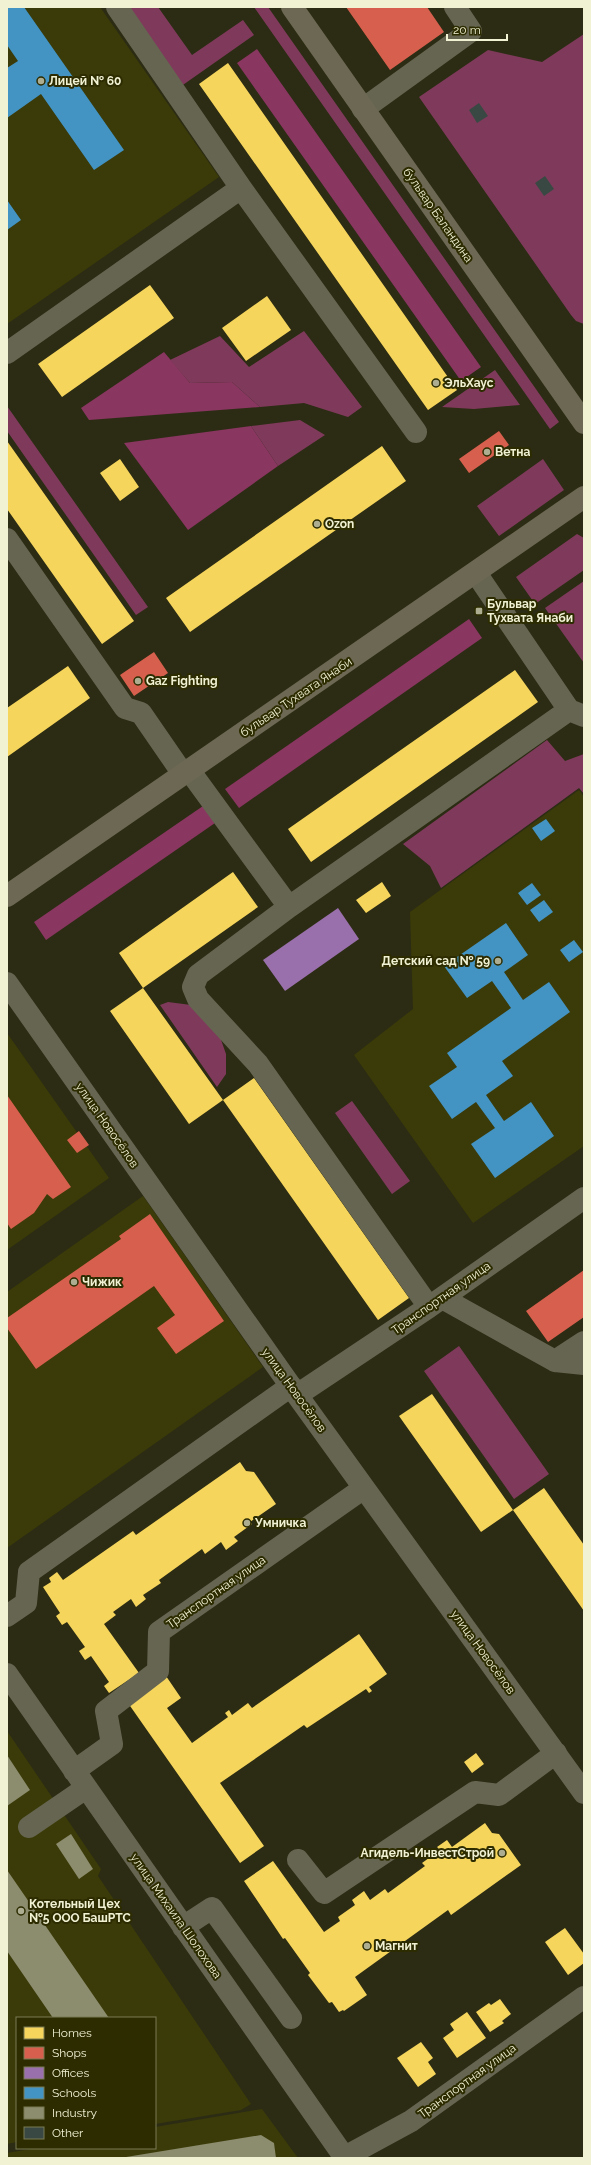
<svg xmlns="http://www.w3.org/2000/svg" width="591" height="2165" font-family="Raleway,sans-serif">
	<rect width="100%" height="100%" fill="#2c2c14"/>
	<path fill="#3b3b09" d="M 7,7 L 100,7 L 219,177 L 7,324 Z
		M 579,790 L 584,797 L 584,1146 L 473,1223 L 354,1055 L 413,1009 L 410,912 Z
		M 7,1033 L 109,1178 L 7,1250 Z
		M 143,1196 L 263,1367 L 7,1548 L 7,1292 Z
		M 7,1731 L 101,1869 L 98,1876 L 251,2104 L 241,2110 L 155,2124 L 155,2018 L 17,2018 L 17,2142 L 7,2144 Z
		M 262,2109 L 298,2158 L 7,2158 L 7,2153 L 37,2148 L 155,2148 L 155,2127 Z"/>
	<path fill="#7f3a5b" d="M 124,7 L 158,7 L 192,55 L 243,20 L 254,35 L 180,87 Z
		M 254,7 L 268,7 L 559,422 L 550,429 Z
		M 584,34 L 584,324 L 576,321 L 571,315 L 419,97 L 488,50 L 542,62 Z
		M 304,331 L 362,407 L 348,417 L 304,403 L 260,407 L 232,382 L 190,383 L 170,360 L 220,336 L 249,367 Z
		M 495,370 L 520,405 L 474,409 L 442,407 Z
		M 7,406 L 148,607 L 136,615 L 7,431 Z
		M 300,420 L 325,435 L 278,466 L 251,426 Z
		M 543,459 L 564,490 L 499,536 L 477,506 Z
		M 577,534 L 584,538 L 584,570 L 535,604 L 516,577 Z
		M 584,581 L 584,663 L 545,608 Z
		M 547,740 L 565,761 L 584,754 L 584,794 L 579,788 L 441,888 L 430,866 L 403,844 Z
		M 168,1002 L 191,1005 L 219,1034 L 226,1054 L 226,1074 L 217,1087 L 160,1005 Z
		M 352,1101 L 410,1181 L 392,1194 L 335,1113 Z
		M 459,1346 L 549,1474 L 514,1499 L 424,1371 Z"/>
	<path fill="#893660" d="M 257,49 L 481,367 L 461,381 L 237,63 Z
		M 164,352 L 190,383 L 232,382 L 260,407 L 89,420 L 81,408 Z
		M 251,426 L 278,466 L 188,530 L 124,443 Z
		M 469,619 L 482,638 L 239,808 L 225,789 Z
		M 203,806 L 215,823 L 46,940 L 34,922 Z"/>
	<path fill="#f6d55c" d="M 228,63 L 457,390 L 428,410 L 199,84 Z
		M 150,285 L 174,318 L 62,397 L 38,364 Z
		M 267,296 L 291,330 L 246,361 L 222,328 Z
		M 7,441 L 134,621 L 102,644 L 7,509 Z
		M 382,446 L 406,481 L 190,632 L 166,598 Z
		M 120,459 L 139,487 L 120,501 L 100,473 Z
		M 68,666 L 90,698 L 7,757 L 7,708 Z
		M 515,670 L 538,702 L 311,862 L 288,829 Z
		M 233,872 L 258,907 L 143,988 L 119,953 Z
		M 382,882 L 391,896 L 366,913 L 356,900 Z
		M 143,988 L 223,1100 L 254,1078 L 409,1298 L 378,1320 L 223,1100 L 189,1124 L 110,1011 Z
		M 432,1394 L 513,1510 L 544,1488 L 584,1545 L 584,1611 L 513,1510 L 481,1532 L 399,1416 Z
		M 240,1462 L 246,1471 L 254,1472 L 276,1504 L 250,1522 L 252,1524 L 234,1537 L 238,1541 L 226,1550 L 221,1542 L 205,1554 L 202,1549 L 159,1580 L 161,1583 L 143,1595 L 146,1599 L 136,1607 L 131,1599 L 113,1612 L 116,1615 L 104,1624 L 139,1673 L 109,1693 L 104,1686 L 109,1682 L 91,1656 L 85,1660 L 79,1651 L 85,1647 L 67,1622 L 62,1625 L 56,1616 L 60,1613 L 43,1587 L 51,1582 L 49,1578 L 57,1572 L 63,1580 L 133,1531 L 136,1535 Z
		M 359,1634 L 387,1674 L 369,1687 L 372,1691 L 369,1693 L 366,1689 L 307,1728 L 304,1725 L 220,1783 L 264,1846 L 240,1863 L 128,1703 L 166,1676 L 181,1698 L 167,1708 L 192,1743 L 228,1717 L 225,1713 L 229,1710 L 232,1715 L 248,1703 L 252,1708 Z
		M 476,1753 L 484,1764 L 472,1773 L 464,1762 Z
		M 485,1823 L 492,1833 L 499,1834 L 521,1865 L 451,1915 L 448,1910 L 355,1977 L 367,1995 L 344,2011 L 343,2010 L 339,2012 L 332,2002 L 329,2003 L 308,1975 L 310,1973 L 285,1938 L 283,1939 L 244,1881 L 273,1861 L 324,1932 L 340,1921 L 338,1917 L 355,1905 L 352,1900 L 364,1891 L 370,1900 L 385,1889 L 388,1893 L 425,1866 L 422,1863 L 440,1850 L 437,1847 L 447,1840 L 452,1847 Z
		M 565,1928 L 584,1954 L 584,1963 L 568,1975 L 545,1942 Z
		M 500,1999 L 511,2014 L 502,2021 L 504,2023 L 490,2032 L 476,2012 L 489,2003 L 491,2005 Z
		M 467,2012 L 486,2038 L 457,2058 L 443,2038 L 454,2030 L 450,2024 Z
		M 421,2042 L 433,2058 L 428,2062 L 436,2074 L 418,2087 L 397,2058 Z"/>
	<path fill="#d6604d" d="M 346,7 L 427,7 L 444,32 L 390,70 Z
		M 499,431 L 509,445 L 469,473 L 459,459 Z
		M 154,652 L 168,673 L 134,696 L 120,675 Z
		M 7,1095 L 71,1187 L 53,1199 L 47,1194 L 34,1213 L 11,1229 L 7,1223 Z
		M 79,1131 L 89,1145 L 77,1153 L 67,1140 Z
		M 150,1214 L 224,1321 L 176,1354 L 157,1328 L 175,1315 L 154,1286 L 36,1369 L 7,1328 L 7,1318 L 121,1239 L 119,1236 Z
		M 584,1270 L 584,1317 L 548,1342 L 526,1311 Z"/>
	<path fill="#9970ab" d="M 338,908 L 359,939 L 285,991 L 263,960 Z"/>
	<path fill="#4393c3" d="M 7,7 L 24,7 L 124,150 L 94,170 L 41,94 L 7,118 L 7,68 L 18,61 L 7,45 Z
		M 7,200 L 21,220 L 7,230 Z
		M 546,819 L 555,831 L 541,841 L 532,828 Z
		M 532,883 L 541,895 L 527,905 L 518,893 Z
		M 544,900 L 553,912 L 539,922 L 530,910 Z
		M 506,923 L 528,955 L 504,972 L 523,1000 L 549,982 L 570,1012 L 502,1061 L 513,1076 L 486,1095 L 504,1121 L 531,1102 L 554,1136 L 495,1178 L 471,1144 L 495,1128 L 476,1102 L 452,1119 L 429,1086 L 457,1067 L 447,1053 L 511,1008 L 492,981 L 467,998 L 444,966 Z
		M 574,940 L 583,952 L 569,962 L 560,950 Z"/>
	<path fill="#8c8c6e" d="M 7,1755 L 30,1790 L 7,1806 Z
		M 71,1834 L 93,1869 L 79,1879 L 56,1844 Z
		M 7,1870 L 109,2018 L 53,2018 L 7,1951 Z
		M 261,2135 L 274,2143 L 276,2158 L 120,2158 Z"/>
	<path fill="#3a4843" d="M 479,103 L 488,116 L 477,123 L 469,110 Z
		M 545,176 L 554,189 L 544,196 L 535,183 Z"/>
	<g fill="none" stroke-linecap="round" stroke-linejoin="round">
		<path stroke="#656551" stroke-width="22" d="M 117,7 L 241,188 L 416,432
			M 363,109 L 471,31 L 455,7
			M 7,353 L 241,188
			M 7,539 L 125,708 L 141,713 L 183,774
			M 476,573 L 569,710 L 584,716
			M 189,770 L 289,907 L 198,975 L 193,987 L 198,999 L 258,1064 L 429,1307
			M 289,907 L 569,710
			M 7,983 L 297,1395 L 584,1793
			M 442,1298 L 555,1361 L 584,1342
			M 555,1361 L 584,1364
			M 297,1395 L 429,1307 L 584,1198
			M 7,1616 L 26,1603 L 29,1572 L 291,1386
			M 7,1674 L 345,2158
			M 74,1771 L 112,1744 L 106,1711 L 158,1671 L 159,1632 L 364,1488
			M 29,1827 L 86,1788
			M 298,1860 L 324,1893 L 475,1792 L 499,1795 L 556,1753
			M 183,1927 L 212,1908 L 291,2018
			M 343,2158 L 411,2121 L 584,1997"/>
		<path stroke="#6d6853" stroke-width="22" d="M 292,7 L 584,423
			M 7,896 L 584,497"/>
	</g>
	<g fill="#acad91" stroke="#2d2c00" stroke-width="1.5">
		<circle cx="41" cy="81" r="4"/>
		<circle cx="436" cy="383" r="4"/>
		<circle cx="487" cy="452" r="4"/>
		<circle cx="317" cy="524" r="4"/>
		<rect x="475" y="607" width="8" height="8" rx="2"/>
		<circle cx="138" cy="681" r="4"/>
		<circle cx="498" cy="961" r="4"/>
		<circle cx="74" cy="1282" r="4"/>
		<circle cx="247" cy="1523" r="4"/>
		<circle cx="502" cy="1853" r="4"/>
		<circle cx="21" cy="1911" r="4"/>
		<circle cx="367" cy="1946" r="4"/>
	</g>
	<g text-anchor="middle" stroke-width="4" stroke-linejoin="round" paint-order="stroke">
		<g font-size="12" font-weight="bold" fill="#f1f2d4" stroke="#2d2c00" text-anchor="start">
			<text x="49" y="85">Лицей № 60</text>
			<text x="444" y="387">ЭльХаус</text>
			<text x="495" y="456">Ветна</text>
			<text x="325" y="528">Ozon</text>
			<text x="487" y="608">Бульвар<tspan x="487" dy="14">Тухвата Янаби</tspan></text>
			<text x="146" y="685">Gaz Fighting</text>
			<text x="490" y="965" text-anchor="end">Детский сад № 59</text>
			<text x="82" y="1286">Чижик</text>
			<text x="255" y="1527">Умничка</text>
			<text x="494" y="1857" text-anchor="end">Агидель-ИнвестСтрой</text>
			<text x="29" y="1908">Котельный Цех<tspan x="29" dy="14">№5 ООО БашРТС</tspan></text>
			<text x="375" y="1950">Магнит</text>
		</g>
		<g font-size="12" fill="#f1f2d4" stroke="#2d2c00">
			<text transform="translate(438 215) rotate(55)" y="4">бульвар Баландина</text>
			<text transform="translate(296 697) rotate(-34)" y="4">бульвар Тухвата Янаби</text>
			<text transform="translate(107 1125) rotate(55)" y="4">улица Новосёлов</text>
			<text transform="translate(441 1298) rotate(-35)" y="4">Транспортная улица</text>
			<text transform="translate(294 1390) rotate(54)" y="4">улица Новосёлов</text>
			<text transform="translate(216 1592) rotate(-35)" y="4">Транспортная улица</text>
			<text transform="translate(483 1652) rotate(54)" y="4">улица Новосёлов</text>
			<text transform="translate(176 1916) rotate(55)" y="4">улица Михаила Шолохова</text>
			<text transform="translate(467 2081) rotate(-36)" y="4">Транспортная улица</text>
		</g>
	</g>
	<rect width="591" height="2165" fill="none" stroke="#f1f2d4" stroke-width="16"/>
	<rect x="16" y="2017" width="140" height="132" fill="#2d2c00" stroke="#7b7b55"/>
	<rect x="24" y="2027" width="20" height="12" fill="#f6d55c" stroke="#7b7b55"/>
	<text x="52" y="2037" font-size="12" fill="#f1f2d4">Homes</text>
	<rect x="24" y="2047" width="20" height="12" fill="#d6604d" stroke="#7b7b55"/>
	<text x="52" y="2057" font-size="12" fill="#f1f2d4">Shops</text>
	<rect x="24" y="2067" width="20" height="12" fill="#9970ab" stroke="#7b7b55"/>
	<text x="52" y="2077" font-size="12" fill="#f1f2d4">Offices</text>
	<rect x="24" y="2087" width="20" height="12" fill="#4393c3" stroke="#7b7b55"/>
	<text x="52" y="2097" font-size="12" fill="#f1f2d4">Schools</text>
	<rect x="24" y="2107" width="20" height="12" fill="#8c8c6e" stroke="#7b7b55"/>
	<text x="52" y="2117" font-size="12" fill="#f1f2d4">Industry</text>
	<rect x="24" y="2127" width="20" height="12" fill="#3a4843" stroke="#7b7b55"/>
	<text x="52" y="2137" font-size="12" fill="#f1f2d4">Other</text>
	<path d="M447 34v6h60v-6" fill="none" stroke="#f1f2d4" stroke-width="2"/>
	<text x="453" y="34" font-size="12" fill="#f1f2d4" stroke="#2d2c00" stroke-width="3" paint-order="stroke">20 m</text>
</svg>
